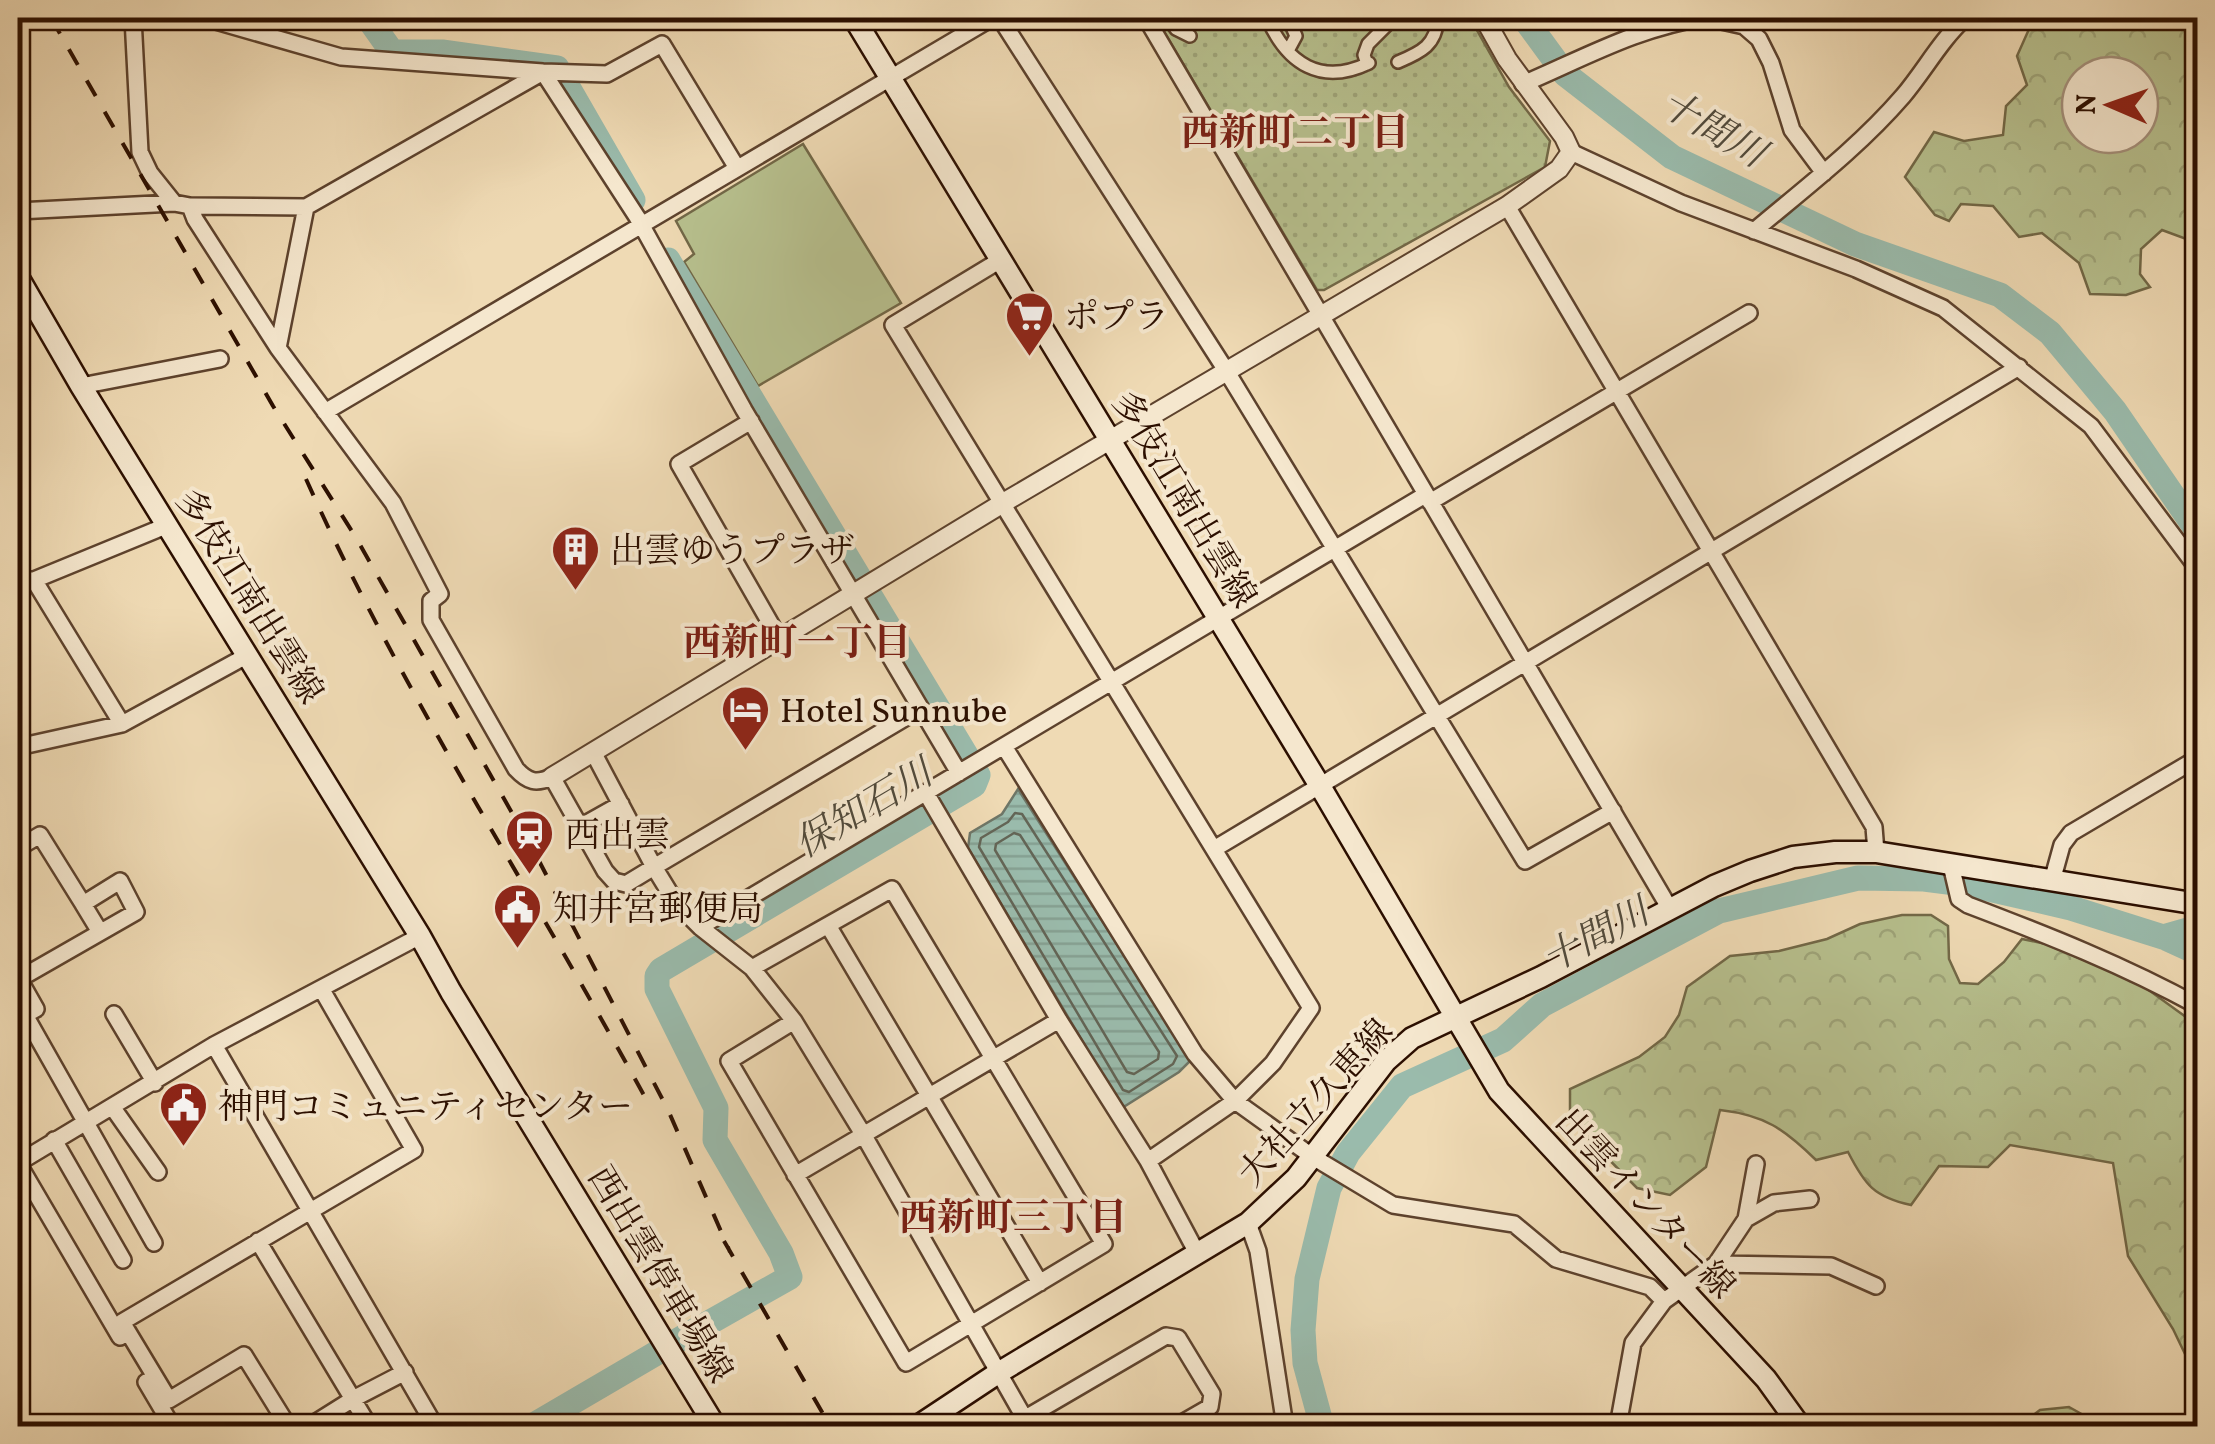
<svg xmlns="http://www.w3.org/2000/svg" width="2215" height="1444" font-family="Vollkorn,'Noto Serif JP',serif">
	<defs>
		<pattern id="forest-crowns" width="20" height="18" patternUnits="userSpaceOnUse" patternTransform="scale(2.5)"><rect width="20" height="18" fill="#b7c08e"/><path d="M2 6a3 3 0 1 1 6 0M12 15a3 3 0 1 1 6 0" fill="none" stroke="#9ea479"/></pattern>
		<pattern id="park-dots" width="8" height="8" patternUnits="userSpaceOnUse" patternTransform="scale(2.5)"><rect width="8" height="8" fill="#b7c08e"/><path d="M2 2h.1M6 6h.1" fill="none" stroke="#9ea479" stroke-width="1.8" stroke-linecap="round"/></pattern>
		<pattern id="water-rules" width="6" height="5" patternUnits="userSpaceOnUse" patternTransform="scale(2.5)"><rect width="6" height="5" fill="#9abbac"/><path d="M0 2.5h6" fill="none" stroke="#85a092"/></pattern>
	</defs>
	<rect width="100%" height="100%" fill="#efdab4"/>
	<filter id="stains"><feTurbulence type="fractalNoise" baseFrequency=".002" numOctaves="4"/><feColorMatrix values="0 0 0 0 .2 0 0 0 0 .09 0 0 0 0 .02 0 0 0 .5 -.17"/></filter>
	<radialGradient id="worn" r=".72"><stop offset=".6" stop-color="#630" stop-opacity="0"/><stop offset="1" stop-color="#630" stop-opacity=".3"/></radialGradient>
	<path fill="url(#forest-crowns)" stroke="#726847" stroke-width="2.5" fill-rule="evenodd" d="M 2034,18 L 2197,18 L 2197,243 L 2162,230 L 2141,249 L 2140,274 L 2150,287 L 2126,295 L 2090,294 L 2079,263 L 2042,233 L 2019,237 L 1993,206 L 1961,204 L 1949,221 L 1935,215 L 1905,177 L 1934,132 L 1964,141 L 2003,135 L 2006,106 L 2027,85 L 2017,56 ZM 2080,75 L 2140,75 L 2140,135 L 2080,135 Z
		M 1902,915 L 1931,915 L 1948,926 L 1949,959 L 1960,983 L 1978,984 L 2004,962 L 2022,939 L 2046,944 L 2139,983 L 2197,1025 L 2197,1379 L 2173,1329 L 2128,1256 L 2113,1163 L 2010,1145 L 1988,1167 L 1939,1166 L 1911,1205 C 1874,1197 1865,1185 1848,1152 L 1816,1160 C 1784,1129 1765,1115 1720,1110 L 1706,1167 L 1670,1195 L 1637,1188 L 1570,1120 L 1570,1089 L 1639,1057 L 1665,1037 L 1679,1015 L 1687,987 L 1730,956 L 1779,951 L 1827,939 L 1860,924 Z
		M 2069,1407 L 2103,1426 L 2019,1426 L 2040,1410 Z"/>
	<path fill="url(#park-dots)" stroke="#726847" stroke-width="2.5" d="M 1156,18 L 1470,18 L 1509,87 L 1550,141 L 1545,167 L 1324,290 L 1317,290 Z"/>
	<path fill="#b7c08e" stroke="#726847" stroke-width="2.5" d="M 803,144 L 901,303 L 758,386 L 684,262 L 694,254 L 676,221 Z"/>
	<path fill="url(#water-rules)" stroke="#6e7667" stroke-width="2.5" d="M 1018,789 L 1191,1060 L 1179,1072 L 1122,1108 L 968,848 L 970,833 L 1002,814 Z"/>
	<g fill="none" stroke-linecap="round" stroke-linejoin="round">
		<path stroke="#636556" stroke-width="2.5" d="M 1015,813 L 1022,814 L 1177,1056 L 1173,1064 L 1129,1092 L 1123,1090 L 979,847 L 981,838 L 1008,822 Z
			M 1014,833 L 1020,835 L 1159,1052 L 1158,1059 L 1134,1074 L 1127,1072 L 995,850 L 996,844 Z"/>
		<path stroke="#9abbac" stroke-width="25" d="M 368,18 L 392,52 L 442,52 L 557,68 L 633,200
			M 1524,18 L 1565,74 L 1672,157 L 1855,244 L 2000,295 L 2050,333 L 2115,411 L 2198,532
			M 668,260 L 978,775 L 974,785 L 661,970 L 657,976 L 657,989 L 716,1108 L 715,1140 L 781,1253 L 790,1277 L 675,1342
			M 2163,937 L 2198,927
			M 532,1426 L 660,1351
			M 1322,1426 L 1305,1363 L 1303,1330 L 1307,1279 L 1329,1188 L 1348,1153 L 1402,1086 L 1503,1040 L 1542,1005 L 1719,911 L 1858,878 L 1924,879 L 1971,885 L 2071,908 L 2163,937 L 2198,953"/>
		<defs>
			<path id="pedestrian" d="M 1168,18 L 1176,29 L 1190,36
				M 1267,18 C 1287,64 1321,86 1369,63
				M 1288,18 L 1296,36 L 1289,49
				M 1398,62 C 1422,52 1436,45 1438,18
				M 1367,64 L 1364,55 L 1368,44 L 1394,18"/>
			<path id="minor" d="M 133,18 L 140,152 L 150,173 L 174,203 L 190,206
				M 205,18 L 341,57 L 543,72 L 607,74 L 662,44 L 737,168
				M 1000,18 L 1227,372 L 1525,861 L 1613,811
				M 1146,18 L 1670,909
				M 1708,18 L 1744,26 L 1759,39 L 1771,63 L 1792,130 L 1824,173
				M 543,72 L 306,207 L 190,206 L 195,219 L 278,348 L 393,503 L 440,594 L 431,601 L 431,620 L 516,769 C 528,782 536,784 552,777 L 605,871 L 614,881 L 626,884 L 654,867 L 593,752
				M 543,72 L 637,217 L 744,410 L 959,773
				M 1523,84 C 1582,59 1641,26 1704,18
				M 1571,152 L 1681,203 L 1856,269 L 1943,308 L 2091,426 L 2198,569
				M 1507,206 L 1874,827 L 1876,852
				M 18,211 L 174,203
				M 1754,231 C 1805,188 1859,147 1903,96 C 1925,70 1940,41 1965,18
				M 1002,259 L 893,325 L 1311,1008 L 1273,1063 L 1235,1101 L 1148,1161
				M 278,348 L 306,207
				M 81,386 L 220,359
				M 325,412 L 992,18
				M 751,421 L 679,464 L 780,640
				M 1430,502 L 1749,313
				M 18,580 L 34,580 L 168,525
				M 34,580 L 122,724
				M 920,709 L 654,867 L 676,903 L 700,927 L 752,968 L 794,1021 L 863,1134 L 1029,1426
				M 18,747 L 122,724 L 248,655
				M 1005,748 L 1195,1054 L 1235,1101 L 1313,1157 L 1393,1205 L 1514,1224 L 1556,1259 L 1650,1287 L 1664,1301
				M 926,793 L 1059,1020 L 1148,1161 L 1197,1253
				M 580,827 L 621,804
				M 18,848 L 40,835 L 83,904
				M 1214,849 L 2019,367
				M 1951,865 L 1959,899 L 1968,905 C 2047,935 2123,965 2198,1006
				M 2052,881 L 2062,845 L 2071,833 L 2198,758
				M 700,927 L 1425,495
				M 829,927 L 1040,1283
				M 100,932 L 83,904 L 120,881 L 136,912 L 19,979 L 36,1009 L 25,1015 L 154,1243
				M 752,968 L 892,889 L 1104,1244 L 906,1363 L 729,1061 L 794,1021
				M 114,1014 L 155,1083
				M 214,1045 L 435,1426
				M 113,1108 L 158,1172
				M 54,1140 L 123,1260
				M 18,1163 L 214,1045 L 420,936
				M 18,1163 L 120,1337
				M 795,1175 L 1059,1020
				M 1746,1219 L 1774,1203 L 1810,1199
				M 1248,1223 L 1258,1251 L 1285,1426
				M 258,1241 L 369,1426
				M 1716,1264 L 1746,1219 L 1756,1164
				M 146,1382 L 172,1426
				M 288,1426 L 244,1355 L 169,1400 L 122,1322 L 414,1150 L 322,990
				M 310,1426 L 353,1399 L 405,1372
				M 1012,1426 L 1166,1336 L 1178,1338 L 1212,1394 L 1210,1407 L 1177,1426
				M 1618,1426 L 1633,1343 L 1664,1301 L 1716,1264 L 1831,1266 L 1876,1286"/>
			<path id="tertiary" d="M 552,777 L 1003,503 L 1507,206 L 1559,169 L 1571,152 L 1564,137 L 1507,59 L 1484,18"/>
			<path id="secondary" d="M 854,18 L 1320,786 L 1499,1091 L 1766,1379 L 1800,1426
				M 18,277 L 81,386 L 420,936 L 451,992 L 715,1426
				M 918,1426 L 998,1373 L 1248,1223 L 1296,1178 L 1386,1061 L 1412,1038 L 1541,977 L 1714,886 L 1750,871 L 1793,857 L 1835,852 L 1876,852 L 2198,904"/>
		</defs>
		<use href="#pedestrian" stroke="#5d422d" stroke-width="16"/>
		<use href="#minor" stroke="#5d422d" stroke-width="20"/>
		<use href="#tertiary" stroke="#5d422d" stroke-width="22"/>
		<use href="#secondary" stroke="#2c0f00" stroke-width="25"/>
		<use href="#pedestrian" stroke="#f5e7ce" stroke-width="11"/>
		<use href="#minor" stroke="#f5e7ce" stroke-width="15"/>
		<use href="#tertiary" stroke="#f5e7ce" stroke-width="18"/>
		<use href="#secondary" stroke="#f5e7ce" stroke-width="20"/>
		<path stroke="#2c0f00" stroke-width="4" stroke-dasharray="18 18" stroke-linecap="butt" d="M 51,18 L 273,406 L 355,536 L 537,857 L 668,1110 L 730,1252
			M 306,479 C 404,698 538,900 652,1110
			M 724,1241 L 830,1426"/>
	</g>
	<defs>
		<symbol id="supermarket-pin" viewBox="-11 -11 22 30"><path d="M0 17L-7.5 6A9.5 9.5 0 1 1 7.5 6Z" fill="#8f2418" stroke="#f5e7ce"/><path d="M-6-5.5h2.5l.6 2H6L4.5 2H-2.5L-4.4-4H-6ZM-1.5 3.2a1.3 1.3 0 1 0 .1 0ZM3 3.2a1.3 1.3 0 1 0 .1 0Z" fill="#fff"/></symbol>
		<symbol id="building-pin" viewBox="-11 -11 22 30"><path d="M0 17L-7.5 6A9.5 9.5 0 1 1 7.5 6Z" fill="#8f2418" stroke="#f5e7ce"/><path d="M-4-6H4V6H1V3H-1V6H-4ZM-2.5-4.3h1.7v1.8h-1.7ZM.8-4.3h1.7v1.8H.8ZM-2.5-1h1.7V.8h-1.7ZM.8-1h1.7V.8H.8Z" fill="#fff"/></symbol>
		<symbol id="hotel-pin" viewBox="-11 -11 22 30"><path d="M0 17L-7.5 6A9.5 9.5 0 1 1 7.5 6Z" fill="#8f2418" stroke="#f5e7ce"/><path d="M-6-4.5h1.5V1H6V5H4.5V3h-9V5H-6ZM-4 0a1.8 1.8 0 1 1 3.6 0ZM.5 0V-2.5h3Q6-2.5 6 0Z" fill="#fff"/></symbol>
		<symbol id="station-pin" viewBox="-11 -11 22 30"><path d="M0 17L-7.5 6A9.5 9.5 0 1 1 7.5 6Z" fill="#8f2418" stroke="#f5e7ce"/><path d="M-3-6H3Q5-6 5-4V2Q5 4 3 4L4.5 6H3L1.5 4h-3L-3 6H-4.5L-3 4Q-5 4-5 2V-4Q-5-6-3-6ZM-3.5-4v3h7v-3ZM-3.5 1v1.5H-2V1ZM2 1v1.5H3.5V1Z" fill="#fff"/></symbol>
		<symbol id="civic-pin" viewBox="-11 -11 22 30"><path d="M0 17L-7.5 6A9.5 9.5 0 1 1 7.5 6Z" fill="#8f2418" stroke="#f5e7ce"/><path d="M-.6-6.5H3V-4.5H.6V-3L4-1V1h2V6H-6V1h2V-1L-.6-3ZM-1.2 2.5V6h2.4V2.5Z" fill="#fff"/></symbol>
	</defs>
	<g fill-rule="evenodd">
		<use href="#supermarket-pin" x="1002" y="288" width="55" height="75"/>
		<use href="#building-pin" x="548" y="522" width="55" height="75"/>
		<use href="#hotel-pin" x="718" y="682" width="55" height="75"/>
		<use href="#station-pin" x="502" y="806" width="55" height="75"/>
		<use href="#civic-pin" x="490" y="880" width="55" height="75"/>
		<use href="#civic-pin" x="156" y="1078" width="55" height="75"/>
	</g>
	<g text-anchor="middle" stroke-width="8" stroke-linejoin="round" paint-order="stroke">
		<g font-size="35" fill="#2c0f00" stroke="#f5e7ce" text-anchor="start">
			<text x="1064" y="328">ポプラ</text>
			<text x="610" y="562">出雲ゆうプラザ</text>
			<text x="780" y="722">Hotel Sunnube</text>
			<text x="565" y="846">西出雲</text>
			<text x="553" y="920">知井宮郵便局</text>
			<text x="218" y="1118">神門コミュニティセンター</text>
		</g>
		<g font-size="35" fill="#2c0f00" stroke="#f5e7ce">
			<text transform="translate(1185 499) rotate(59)" y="12">多伎江南出雲線</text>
			<text transform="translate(250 596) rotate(58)" y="12">多伎江南出雲線</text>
			<text transform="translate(1315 1102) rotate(-48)" y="12">大社立久恵線</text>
			<text transform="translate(1646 1203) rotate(47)" y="12">出雲インター線</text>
			<text transform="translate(661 1274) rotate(59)" y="12">西出雲停車場線</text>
		</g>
		<g font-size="38" font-style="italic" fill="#524b3c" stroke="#f5e7ce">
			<text transform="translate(1713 128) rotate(30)" y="13">十間川</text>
			<text transform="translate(863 808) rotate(-31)" y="13">保知石川</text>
			<text transform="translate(1595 935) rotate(-28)" y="13">十間川</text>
		</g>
		<g font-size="38" font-weight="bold" fill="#7a1f14" stroke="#f5e7ce">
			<text x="1295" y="145">西新町二丁目</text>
			<text x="797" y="655">西新町一丁目</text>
			<text x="1013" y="1230">西新町三丁目</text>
		</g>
	</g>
	<rect width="2215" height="1444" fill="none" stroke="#efdab4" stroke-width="60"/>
	<rect x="20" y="20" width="2175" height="1404" fill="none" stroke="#2c0f00" stroke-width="5"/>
	<rect x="30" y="30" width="2155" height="1384" fill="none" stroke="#2c0f00" stroke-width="2.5"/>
	<g transform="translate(2110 105) rotate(272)"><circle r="48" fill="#f5e7ce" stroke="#a5917c" stroke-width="2.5"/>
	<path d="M0-8L18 38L0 25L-18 38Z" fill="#8f2418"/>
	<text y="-15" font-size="28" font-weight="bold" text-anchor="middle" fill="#2c0f00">N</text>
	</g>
	<rect width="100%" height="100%" filter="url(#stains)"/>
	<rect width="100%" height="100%" fill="url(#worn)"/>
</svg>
